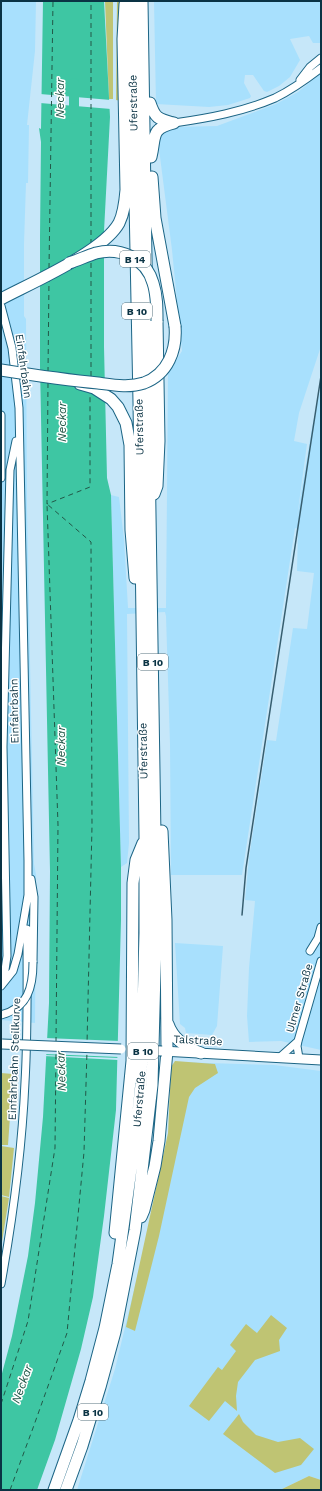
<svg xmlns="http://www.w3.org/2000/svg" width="322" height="1491" font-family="'Work Sans',sans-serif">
	<rect width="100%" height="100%" fill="#c6e7f9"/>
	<path fill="#a8e0fd" d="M 1,1 L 36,1 L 35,51 L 27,125 L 29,125 L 28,183 L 26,183 L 24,244 L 24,316 L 26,319 L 27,508 L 34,864 L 36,875 L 35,1023 L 1,1020 Z
		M 154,1 L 321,1 L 321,43 L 313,43 L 309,36 L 290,39 L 300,60 L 290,77 L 279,86 L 267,92 L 264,91 L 253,75 L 245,75 L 244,83 L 251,96 L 250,98 L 228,105 L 209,107 L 156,104 Z
		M 321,73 L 321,346 L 299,413 L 294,441 L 307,444 L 297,518 L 312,428 L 321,386 L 321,1050 L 281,1041 L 249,1042 L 247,1016 L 249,968 L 255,901 L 245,900 L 249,858 L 267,740 L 276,741 L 293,628 L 307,629 L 314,573 L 297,571 L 298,529 L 295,528 L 242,875 L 171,875 L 170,744 L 166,616 L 165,612 L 127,614 L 129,843 L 127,863 L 121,867 L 111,495 L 119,497 L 124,539 L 128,608 L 166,608 L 168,373 L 182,351 L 172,250 L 159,149 L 159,140 L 163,131 L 175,127 L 217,126 L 276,104 L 298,92 Z
		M 175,943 L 223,946 L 217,1026 L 212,1035 L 186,1033 L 185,1028 L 180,1024 Z
		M 176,1062 L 274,1065 L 321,1071 L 321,1480 L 309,1476 L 280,1490 L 77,1490 L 115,1369 L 153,1211 L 169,1132 Z"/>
	<path fill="#bfc473" d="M 105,1 L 113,1 L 113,99 L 109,99 Z
		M 117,1 L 123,1 L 121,101 L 116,100 Z
		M 175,1061 L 215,1064 L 218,1073 L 195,1088 L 189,1097 L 159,1236 L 135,1331 L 126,1327 L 168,1133 L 171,1067 Z
		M 1,1073 L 13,1074 L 8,1145 L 1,1145 Z
		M 1,1146 L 14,1148 L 9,1197 L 1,1195 Z
		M 1,1196 L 9,1198 L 1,1248 Z
		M 271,1315 L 287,1328 L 279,1340 L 280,1351 L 255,1360 L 238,1382 L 236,1396 L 237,1411 L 225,1401 L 209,1421 L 189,1406 L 218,1367 L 222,1370 L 236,1351 L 230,1345 L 246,1324 L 257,1333 Z
		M 239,1414 L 243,1422 L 256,1435 L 278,1442 L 300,1438 L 314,1449 L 301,1465 L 275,1473 L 223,1434 Z
		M 309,1476 L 321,1480 L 321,1490 L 280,1490 Z"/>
	<path fill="#3ec6a3" d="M 43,1 L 104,1 L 110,117 L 104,231 L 104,347 L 107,478 L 111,495 L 121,867 L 121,920 L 116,1110 L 104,1216 L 93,1297 L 81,1349 L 55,1440 L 37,1490 L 1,1490 L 1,1377 L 12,1336 L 28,1256 L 35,1203 L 43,1117 L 49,1003 L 50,871 L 40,366 L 40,236 L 41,142 L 39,128 L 41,129 Z"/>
	<path fill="#c6e7f9" d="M 40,94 L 111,100 L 111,109 L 40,103 Z
		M 45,1038 L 120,1041 L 119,1057 L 45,1054 Z
		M 44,1055 L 119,1058 L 118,1060 L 44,1056 Z"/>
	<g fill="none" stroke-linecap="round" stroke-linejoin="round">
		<path stroke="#3ec6a3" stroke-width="10" d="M 74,83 L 74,119"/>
		<path stroke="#225848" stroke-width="1" stroke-dasharray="5 4" stroke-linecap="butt" d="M 91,244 L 91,1
			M 49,268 L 53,1
			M 48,372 L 49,281
			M 91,376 L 91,260
			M 48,383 L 47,504 L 90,487 L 90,392
			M 56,1042 L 58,825 L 47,504 L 91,542 L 92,826 L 87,1044
			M 1,1404 L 28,1321 L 55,1148 L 56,1051
			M 10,1490 L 33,1428 L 67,1333 L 84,1152 L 87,1051"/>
		<defs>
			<path id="minor" d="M 300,80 L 310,67 L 321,58
				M 174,123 C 209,118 242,112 275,98 C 289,91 308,78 321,68
				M 1,306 L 12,348 L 19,408 L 28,861 L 28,895 L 18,954 L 13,971 L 1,986
				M 1,415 L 1,478
				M 31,879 L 34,897 L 33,962
				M 310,951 L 318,938 L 321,927
				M 1,981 L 5,970 L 7,956 L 3,747 L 10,470 L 16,441
				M 280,1057 L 298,1041
				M 299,1058 L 297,1046 L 298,1041 L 321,961
				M 1,1284 C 13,1217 22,1150 25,1082 C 28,1031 27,980 27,929"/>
			<path id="secondary" d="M 162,1051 L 321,1060"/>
			<path id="trunk" d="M 150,103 C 155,118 158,119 173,123
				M 151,157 C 156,136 150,129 174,123
				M 152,177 L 155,218 L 175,326
				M 1,299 C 31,283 103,252 119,223 C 124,213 125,202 126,190 L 123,39 L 125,4
				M 80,384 L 94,388 L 111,399 L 118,407 L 126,423 L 130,445 L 131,530 L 135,578
				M 154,494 L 157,486 L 159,441 L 157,321
				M 168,1024 C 173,1039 187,1048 201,1053
				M 141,1217 L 144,1210 L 155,1166 L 159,1141 L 167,1051 L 166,920 L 162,831
				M 115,1233 L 132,1061 L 133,883 L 136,860 L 143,843
				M 54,1490 L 79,1420 L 91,1381 L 105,1328 L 118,1264 L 135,1140 L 141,1084 L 145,933 L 145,836 L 139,402 L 131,1
				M 66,1490 L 82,1446 L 100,1387 L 115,1332 L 135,1230 L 152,1085 L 156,933 L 155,836 L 142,1"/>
		</defs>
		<use href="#minor" stroke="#1c6585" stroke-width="9"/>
		<use href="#secondary" stroke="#1c6585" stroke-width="11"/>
		<use href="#trunk" stroke="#1c6585" stroke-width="13"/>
		<use href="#minor" stroke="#fff" stroke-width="7"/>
		<use href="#secondary" stroke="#fff" stroke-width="9"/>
		<use href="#trunk" stroke="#fff" stroke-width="11"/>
		<path stroke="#375e6f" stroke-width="1.5" d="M 242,915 L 246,868 L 321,376"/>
		<defs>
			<path id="minor-bridge" d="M 1,1015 C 28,1008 33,987 33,962"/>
			<path id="secondary-bridge" d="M 2,1044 L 121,1049
				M 136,1050 L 162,1051"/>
			<path id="trunk-bridge" d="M 69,263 C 78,260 87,256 96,253 C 120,247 146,258 153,283 C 157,295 157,308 157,321
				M 1,370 C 33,375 66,380 98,383 C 113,385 129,388 144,383 C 168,374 177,350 175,326"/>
		</defs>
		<use href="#minor-bridge" stroke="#1c6585" stroke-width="9" stroke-linecap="butt"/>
		<use href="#secondary-bridge" stroke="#1c6585" stroke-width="11" stroke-linecap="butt"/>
		<use href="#trunk-bridge" stroke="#1c6585" stroke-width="13" stroke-linecap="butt"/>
		<use href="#minor-bridge" stroke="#fff" stroke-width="7"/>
		<use href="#secondary-bridge" stroke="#fff" stroke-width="9"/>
		<use href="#trunk-bridge" stroke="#fff" stroke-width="11"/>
	</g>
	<g text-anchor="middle" stroke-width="3" stroke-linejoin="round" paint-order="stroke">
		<g fill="#fff" stroke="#54707c" stroke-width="1">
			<rect x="120" y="251" width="30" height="16" rx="3"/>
			<rect x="122" y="303" width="30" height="16" rx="3"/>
			<rect x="138" y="654" width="30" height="16" rx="3"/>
			<rect x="128" y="1043" width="30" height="16" rx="3"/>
			<rect x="78" y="1404" width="30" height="16" rx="3"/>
		</g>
		<g font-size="10" font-weight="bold" fill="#0a3344">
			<text x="135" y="263">B 14</text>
			<text x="137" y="315">B 10</text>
			<text x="153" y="666">B 10</text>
			<text x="143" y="1055">B 10</text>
			<text x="93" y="1416">B 10</text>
		</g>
		<g font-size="11" fill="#0a3344" stroke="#fff">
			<text transform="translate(133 103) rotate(-91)" y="4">Uferstraße</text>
			<text transform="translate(24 366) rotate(82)" y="4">Einfahrbahn</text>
			<text transform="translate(139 427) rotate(-91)" y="4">Uferstraße</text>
			<text transform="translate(14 711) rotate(-91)" y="4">Einfahrbahn</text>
			<text transform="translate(143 751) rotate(-91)" y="4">Uferstraße</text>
			<text transform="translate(299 998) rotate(-74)" y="4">Ulmer Straße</text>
			<text transform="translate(198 1040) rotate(3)" y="4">Talstraße</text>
			<text transform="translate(14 1059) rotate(-88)" y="4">Einfahrbahn Steilkurve</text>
			<text transform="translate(139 1099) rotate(-85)" y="4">Uferstraße</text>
		</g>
		<g font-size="12" font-style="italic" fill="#225848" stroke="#fff">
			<text transform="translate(60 98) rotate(-90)" y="4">Neckar</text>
			<text transform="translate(62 422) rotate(-90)" y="4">Neckar</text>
			<text transform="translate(61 746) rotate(-90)" y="4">Neckar</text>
			<text transform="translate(61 1071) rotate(-92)" y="4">Neckar</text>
			<text transform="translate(22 1384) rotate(-70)" y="4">Neckar</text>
		</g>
	</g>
	<rect width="322" height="1491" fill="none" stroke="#0a3344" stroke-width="4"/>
</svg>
